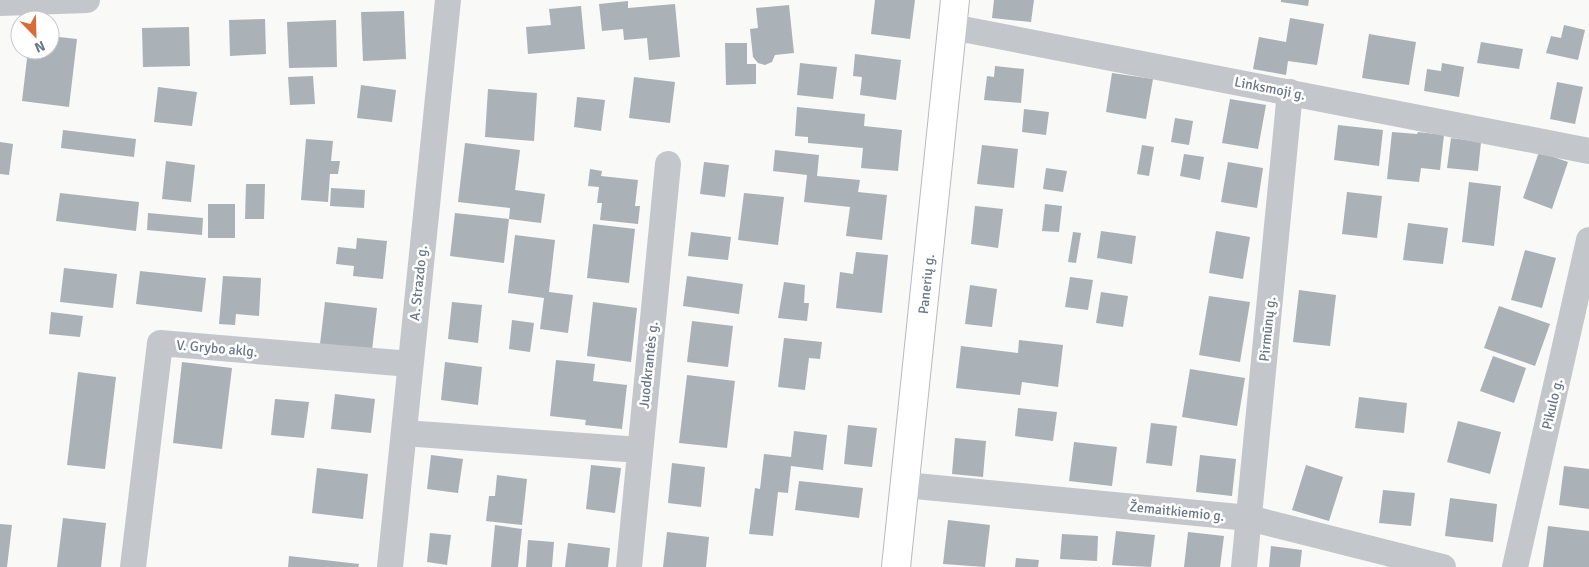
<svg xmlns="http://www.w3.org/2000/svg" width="1589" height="567" font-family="Signika,sans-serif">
	<rect width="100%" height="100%" fill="#f9f9f7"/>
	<path fill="#aab1b7" d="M 875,0 L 915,0 L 910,39 L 871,34 Z
		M 994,0 L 1034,0 L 1031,22 L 992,18 Z
		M 1281,0 L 1309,0 L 1308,6 L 1281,2 Z
		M 628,1 L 628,8 L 675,4 L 680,57 L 649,60 L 647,38 L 624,40 L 623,29 L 602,31 L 599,4 Z
		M 789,5 L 794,53 L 775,55 L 772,62 L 765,65 L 758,63 L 753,57 L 750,29 L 758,28 L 756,8 Z
		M 581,6 L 585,49 L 528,54 L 526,27 L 551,25 L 549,9 Z
		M 404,11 L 406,59 L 363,61 L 361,12 Z
		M 1290,18 L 1324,24 L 1317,65 L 1288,61 L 1286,75 L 1253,69 L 1259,37 L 1286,42 Z
		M 265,19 L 266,54 L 230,56 L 229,20 Z
		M 336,20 L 337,67 L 289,68 L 287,22 Z
		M 1564,25 L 1585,30 L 1578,60 L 1546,53 L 1551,36 L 1561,38 Z
		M 189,27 L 190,66 L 143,67 L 142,28 Z
		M 1369,34 L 1416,42 L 1409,85 L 1362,78 Z
		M 50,36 L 77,39 L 69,107 L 22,101 L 28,50 L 50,50 Z
		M 1481,42 L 1523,49 L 1519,69 L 1477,63 Z
		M 725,43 L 747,43 L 747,64 L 756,64 L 756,84 L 726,85 Z
		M 855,54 L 901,60 L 896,100 L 860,95 L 862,77 L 853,76 Z
		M 800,63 L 837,67 L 833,99 L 797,95 Z
		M 1442,63 L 1464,67 L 1459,97 L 1424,91 L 1427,69 L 1441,71 Z
		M 995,66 L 1024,69 L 1021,103 L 984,100 L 987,76 L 994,77 Z
		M 1112,73 L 1153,79 L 1146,119 L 1106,112 Z
		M 313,76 L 315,104 L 290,105 L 288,77 Z
		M 634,77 L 675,82 L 670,123 L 629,118 Z
		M 1557,82 L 1583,87 L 1575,124 L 1550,119 Z
		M 361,85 L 396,90 L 392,122 L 357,118 Z
		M 158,87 L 197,92 L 192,126 L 154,122 Z
		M 488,89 L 537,93 L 534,141 L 485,137 Z
		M 577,97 L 605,100 L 601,131 L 574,127 Z
		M 1230,99 L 1266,105 L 1258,149 L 1222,143 Z
		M 797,107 L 865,114 L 864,126 L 902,130 L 898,171 L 861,168 L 863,148 L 808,143 L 808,137 L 795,136 Z
		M 1024,109 L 1049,112 L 1046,135 L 1022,132 Z
		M 1175,118 L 1193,121 L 1189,145 L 1171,142 Z
		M 1338,125 L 1383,130 L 1379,166 L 1334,160 Z
		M 63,130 L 136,139 L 134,157 L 61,148 Z
		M 1392,132 L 1417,134 L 1418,132 L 1444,135 L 1440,170 L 1421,168 L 1419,182 L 1387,179 Z
		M 1451,138 L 1481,142 L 1478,171 L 1447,168 Z
		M 306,139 L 333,141 L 331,161 L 340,161 L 338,174 L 330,174 L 328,202 L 301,200 Z
		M 0,142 L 13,144 L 9,175 L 0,174 Z
		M 465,143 L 520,150 L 515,190 L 545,194 L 541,223 L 509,219 L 510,208 L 458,202 Z
		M 982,145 L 1018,149 L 1014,188 L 977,184 Z
		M 1142,145 L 1154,147 L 1149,176 L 1137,174 Z
		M 775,150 L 819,155 L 817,176 L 860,180 L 858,192 L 887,195 L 882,240 L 846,236 L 850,207 L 804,202 L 807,175 L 773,171 Z
		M 1539,152 L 1568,162 L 1552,209 L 1523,198 Z
		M 1184,154 L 1204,157 L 1200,180 L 1180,176 Z
		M 166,161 L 195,165 L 191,202 L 162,199 Z
		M 704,162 L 729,165 L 725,197 L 700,194 Z
		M 1228,162 L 1263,168 L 1257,208 L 1221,202 Z
		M 1046,168 L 1067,171 L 1063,192 L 1043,189 Z
		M 590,169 L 602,171 L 601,176 L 638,180 L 635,206 L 640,206 L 638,224 L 600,220 L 602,203 L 597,203 L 599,187 L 588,186 Z
		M 1469,182 L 1501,186 L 1494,246 L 1462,242 Z
		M 246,184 L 265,184 L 264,219 L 245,219 Z
		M 331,188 L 365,190 L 364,208 L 330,206 Z
		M 1347,192 L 1382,196 L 1377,238 L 1342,234 Z
		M 60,193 L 139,202 L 136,231 L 56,221 Z
		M 744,193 L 784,197 L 778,245 L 738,240 Z
		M 208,204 L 235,204 L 235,238 L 208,238 Z
		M 1045,204 L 1062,206 L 1059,232 L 1042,231 Z
		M 975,206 L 1003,209 L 998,248 L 971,244 Z
		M 148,213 L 203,218 L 202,235 L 147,230 Z
		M 455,213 L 509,219 L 504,263 L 450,256 Z
		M 1408,223 L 1448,228 L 1443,264 L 1403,260 Z
		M 593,224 L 635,229 L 629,283 L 587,278 Z
		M 1101,231 L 1136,236 L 1132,264 L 1097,258 Z
		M 1216,231 L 1250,237 L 1243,279 L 1209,273 Z
		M 691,232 L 731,237 L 728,260 L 688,256 Z
		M 1073,232 L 1081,233 L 1076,263 L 1068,262 Z
		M 515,235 L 555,240 L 549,292 L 573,295 L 568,333 L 540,329 L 544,298 L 508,293 Z
		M 357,238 L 387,241 L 383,279 L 353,276 L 354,266 L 336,264 L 338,247 L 356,249 Z
		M 1525,250 L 1556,258 L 1542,308 L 1511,300 Z
		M 856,252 L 888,255 L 882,313 L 836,308 L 840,272 L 853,274 Z
		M 64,268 L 117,274 L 113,308 L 60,302 Z
		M 140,271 L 206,278 L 202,312 L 136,304 Z
		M 223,276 L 261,278 L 259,316 L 236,314 L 235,325 L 219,324 Z
		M 687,276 L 743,284 L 739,314 L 683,306 Z
		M 1070,277 L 1093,280 L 1088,310 L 1065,307 Z
		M 784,282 L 805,285 L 804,303 L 809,303 L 807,321 L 778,318 Z
		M 970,285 L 997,289 L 992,327 L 965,324 Z
		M 1299,290 L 1336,295 L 1330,346 L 1293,342 Z
		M 1101,292 L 1128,296 L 1123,327 L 1096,323 Z
		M 1209,296 L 1250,302 L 1240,362 L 1199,355 Z
		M 325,302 L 377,308 L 372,350 L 320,344 Z
		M 452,302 L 482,305 L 478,343 L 448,339 Z
		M 593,302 L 637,308 L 631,362 L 587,356 Z
		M 1499,306 L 1550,324 L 1535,366 L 1484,348 Z
		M 51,312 L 83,316 L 80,337 L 49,334 Z
		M 512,320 L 534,323 L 530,352 L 509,349 Z
		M 692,321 L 733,326 L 728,367 L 687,362 Z
		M 784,338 L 822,342 L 820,359 L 809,358 L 805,390 L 778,387 Z
		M 1019,340 L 1063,345 L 1058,387 L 1022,382 L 1020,395 L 956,388 L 961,346 L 1018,353 Z
		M 1493,356 L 1526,368 L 1514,403 L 1480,391 Z
		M 556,360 L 595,364 L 593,381 L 627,385 L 622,429 L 585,425 L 586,420 L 550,416 Z
		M 182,362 L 232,368 L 222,449 L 173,443 Z
		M 445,362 L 482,367 L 478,405 L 441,400 Z
		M 1190,369 L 1245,378 L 1237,426 L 1182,417 Z
		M 78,372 L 116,377 L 105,469 L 67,465 Z
		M 687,375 L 735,381 L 727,448 L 679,443 Z
		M 335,394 L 375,399 L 371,433 L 331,429 Z
		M 1359,397 L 1407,403 L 1404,433 L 1355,428 Z
		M 275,399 L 309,402 L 304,438 L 271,435 Z
		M 1018,408 L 1057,412 L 1053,441 L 1015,436 Z
		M 1458,421 L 1501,432 L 1490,474 L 1447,462 Z
		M 1151,423 L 1177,426 L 1172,466 L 1146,463 Z
		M 848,425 L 877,428 L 872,467 L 844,464 Z
		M 794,431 L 827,435 L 823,470 L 791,466 L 788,493 L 778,492 L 773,536 L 749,534 L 755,488 L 760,489 L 764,454 L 791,457 Z
		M 955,438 L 986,441 L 983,477 L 952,474 Z
		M 1074,442 L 1117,447 L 1112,486 L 1069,481 Z
		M 431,455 L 463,459 L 458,493 L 427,489 Z
		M 1200,455 L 1236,459 L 1232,496 L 1196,492 Z
		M 672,463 L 705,467 L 701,507 L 668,503 Z
		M 591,465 L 621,468 L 615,513 L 586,509 Z
		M 1306,465 L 1343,477 L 1329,521 L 1292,510 Z
		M 1564,466 L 1589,469 L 1589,509 L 1559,505 Z
		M 317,468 L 368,474 L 363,519 L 312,513 Z
		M 497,475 L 527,479 L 522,525 L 486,521 L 489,496 L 495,496 Z
		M 799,481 L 863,488 L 859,518 L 795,510 Z
		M 1383,490 L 1415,493 L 1411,526 L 1379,523 Z
		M 1450,498 L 1497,504 L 1493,542 L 1445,536 Z
		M 63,518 L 106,523 L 101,567 L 57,567 Z
		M 948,520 L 990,525 L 985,567 L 943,564 Z
		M 0,524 L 12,525 L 7,567 L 0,567 Z
		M 495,525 L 522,529 L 518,567 L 491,567 Z
		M 1548,526 L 1589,531 L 1589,567 L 1543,567 Z
		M 1116,531 L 1155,535 L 1151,567 L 1112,565 Z
		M 667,532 L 709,537 L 706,567 L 663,567 Z
		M 1188,532 L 1224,536 L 1220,567 L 1184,567 Z
		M 430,533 L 451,535 L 447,565 L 427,562 Z
		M 1062,534 L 1098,536 L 1097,561 L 1060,559 Z
		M 528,540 L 554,542 L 552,567 L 526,567 Z
		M 568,543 L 610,548 L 608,567 L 565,567 Z
		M 1271,546 L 1302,550 L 1300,567 L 1269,567 Z
		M 289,556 L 359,564 L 358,567 L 288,567 Z
		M 1016,558 L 1039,560 L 1038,567 L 1015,567 Z"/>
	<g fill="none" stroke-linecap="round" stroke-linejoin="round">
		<defs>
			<path id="secondary" d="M 896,567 L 955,0"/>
		</defs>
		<use href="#secondary" stroke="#b5babf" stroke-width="30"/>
		<path stroke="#c3c6ca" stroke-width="26" d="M 0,3 L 87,0
			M 952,27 L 1589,151
			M 404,433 L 640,450
			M 905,485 L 1249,518 L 1443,567
			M 133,567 L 160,343 L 410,364
			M 390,567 L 448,0
			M 629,567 L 668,164
			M 1244,567 L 1290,92
			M 1515,567 L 1589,240"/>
		<use href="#secondary" stroke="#fff" stroke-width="28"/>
	</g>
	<g text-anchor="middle" stroke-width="5" stroke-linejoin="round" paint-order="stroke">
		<g font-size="14" fill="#6a7786" stroke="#fff">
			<text transform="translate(1270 88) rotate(11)" y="5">Linksmoji g.</text>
			<text transform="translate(418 283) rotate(-84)" y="5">A. Strazdo g.</text>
			<text transform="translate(926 284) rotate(-84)" y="5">Panerių g.</text>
			<text transform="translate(1267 329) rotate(-84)" y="5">Pirmūnų g.</text>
			<text transform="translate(217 348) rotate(5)" y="5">V. Grybo aklg.</text>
			<text transform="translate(648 365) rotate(-84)" y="5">Juodkrantės g.</text>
			<text transform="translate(1552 404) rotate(-77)" y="5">Pikulo g.</text>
			<text transform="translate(1177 511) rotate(6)" y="5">Žemaitkiemio g.</text>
		</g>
	</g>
	<g transform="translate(35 35) rotate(157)"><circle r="24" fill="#ffffff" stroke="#c3c9cf"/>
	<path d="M0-4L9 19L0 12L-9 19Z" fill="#d96b36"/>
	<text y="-8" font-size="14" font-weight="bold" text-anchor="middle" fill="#6a7786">N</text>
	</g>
</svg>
